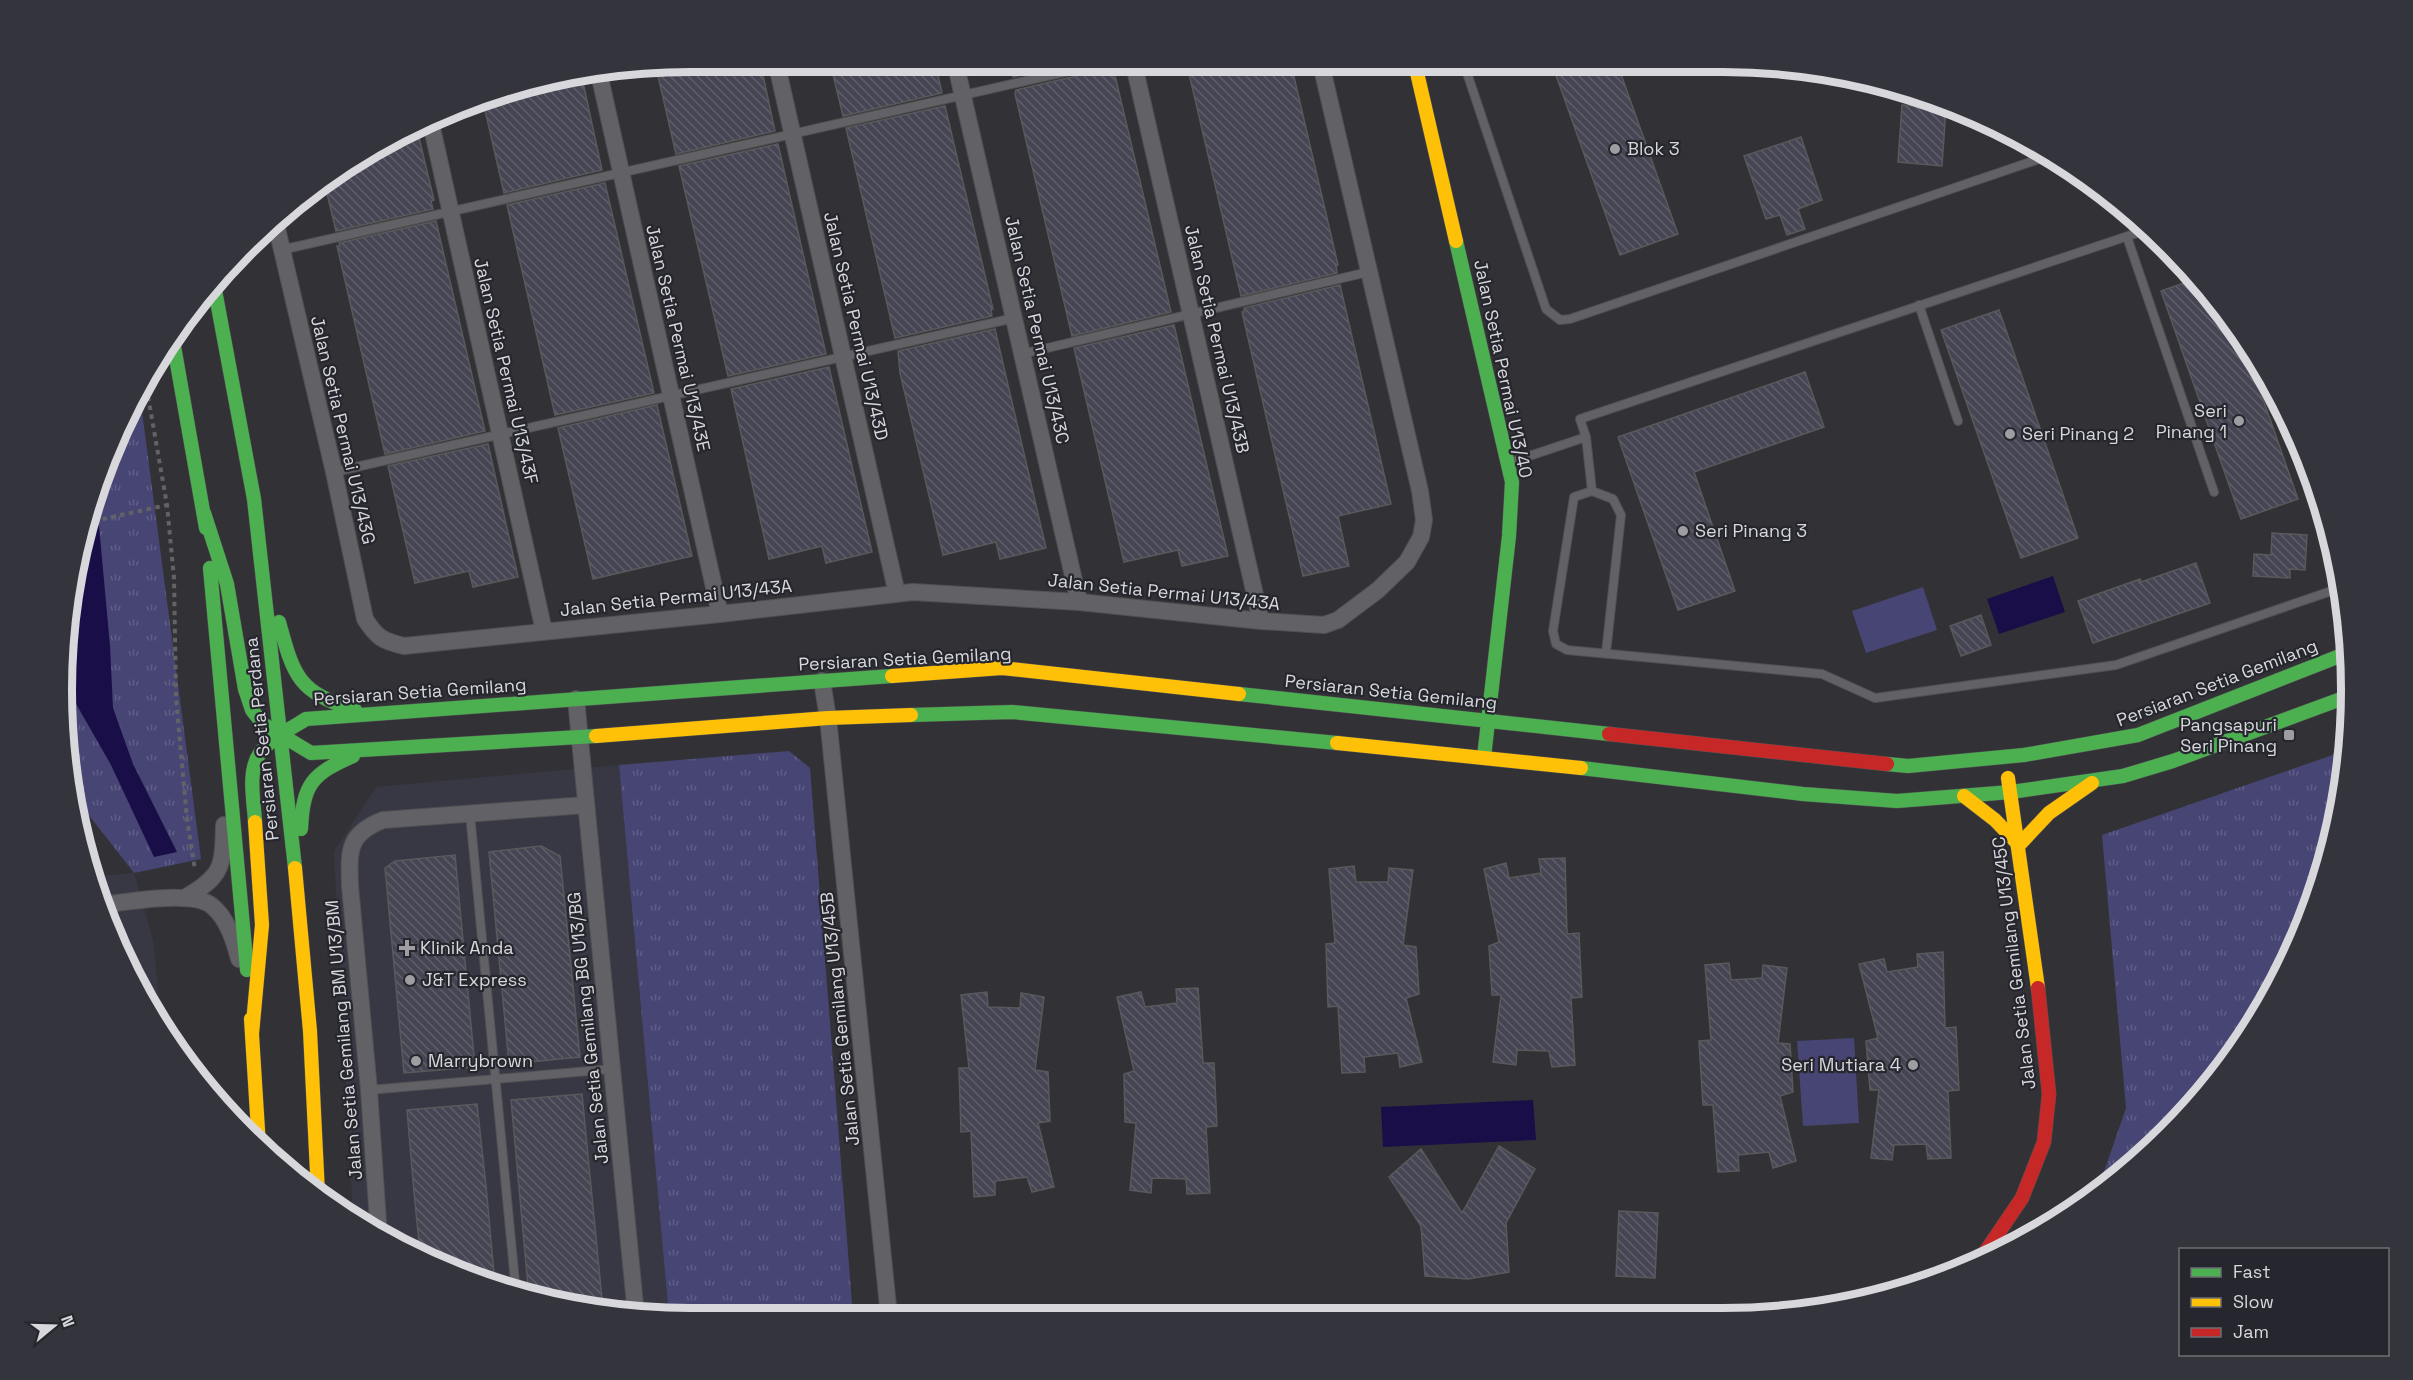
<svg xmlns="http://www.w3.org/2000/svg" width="2413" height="1380" font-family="'Space Grotesk',sans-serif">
	<defs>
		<pattern id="grass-tufts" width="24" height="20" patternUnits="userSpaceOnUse" patternTransform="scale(1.5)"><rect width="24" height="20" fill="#464574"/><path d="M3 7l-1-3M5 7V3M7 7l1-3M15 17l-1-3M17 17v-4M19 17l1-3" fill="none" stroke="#605f87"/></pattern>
		<pattern id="building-back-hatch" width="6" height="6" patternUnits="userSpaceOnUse" patternTransform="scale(1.5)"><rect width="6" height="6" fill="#454553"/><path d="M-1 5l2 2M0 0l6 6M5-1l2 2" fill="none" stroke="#5f5f6b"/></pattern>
	</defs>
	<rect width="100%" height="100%" fill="#323236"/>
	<path fill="#373844" d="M 619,765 L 669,1317 L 649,1317 L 527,1297 L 375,1234 L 353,1218 L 334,852 L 376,787 Z
		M 134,873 L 153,940 L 162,1027 L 146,1005 L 109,930 L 93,877 Z"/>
	<path fill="url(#grass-tufts)" d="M 139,389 L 201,859 L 134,873 L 71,792 L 63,731 L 67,608 L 83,527 L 126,412 Z
		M 2347,750 L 2346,772 L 2318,892 L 2267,1005 L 2168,1134 L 2098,1189 L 2126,1108 L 2102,835 Z
		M 789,751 L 810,768 L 853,1316 L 669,1317 L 619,765 Z"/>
	<path fill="#464574" d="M 1923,587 L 1937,630 L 1866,653 L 1852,611 Z
		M 1854,1038 L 1859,1123 L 1803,1126 L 1797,1041 Z"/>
	<path fill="#1a0e48" d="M 96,493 L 110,646 L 113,708 L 133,764 L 177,852 L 154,857 L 111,765 L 75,702 L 72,583 L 83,527 Z
		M 2053,576 L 2065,612 L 1999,634 L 1987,599 Z
		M 1533,1100 L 1536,1140 L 1383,1147 L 1381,1107 Z"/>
	<path fill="url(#building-back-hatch)" stroke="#59595c" stroke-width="1.5" d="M 1617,63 L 1678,234 L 1620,255 L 1552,64 Z
		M 1291,64 L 1338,265 L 1336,266 L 1337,273 L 1241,296 L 1187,65 Z
		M 1066,65 L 1013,77 L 1010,66 Z
		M 761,66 L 775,131 L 676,154 L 656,67 Z
		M 831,66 L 936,66 L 942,93 L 843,116 Z
		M 1098,71 L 1098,74 L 1114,71 L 1171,312 L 1072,336 L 1015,94 L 1016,90 Z
		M 581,73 L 602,170 L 504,193 L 482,97 Z
		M 1902,105 L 1946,108 L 1942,166 L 1898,162 Z
		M 945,106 L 993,309 L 991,309 L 992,316 L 895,338 L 846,128 Z
		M 416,125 L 434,200 L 431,201 L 433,209 L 336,231 L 324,181 Z
		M 1801,137 L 1822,200 L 1798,209 L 1805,229 L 1787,235 L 1780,215 L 1766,219 L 1744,156 Z
		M 778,144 L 826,354 L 728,376 L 679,166 Z
		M 605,183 L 654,393 L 555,415 L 507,205 Z
		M 436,221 L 485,431 L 385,454 L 337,246 L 340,246 L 339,243 Z
		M 2195,279 L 2222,308 L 2243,342 L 2298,499 L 2241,519 L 2161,291 Z
		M 1340,285 L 1391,504 L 1338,516 L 1349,566 L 1303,576 L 1242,312 L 1244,312 L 1244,308 Z
		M 1999,310 L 2078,538 L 2021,558 L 1941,330 Z
		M 1174,325 L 1228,556 L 1182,566 L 1178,550 L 1124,562 L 1074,348 Z
		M 995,329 L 1046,548 L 1000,559 L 996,542 L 943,555 L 900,373 L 898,351 Z
		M 829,367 L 872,552 L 826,563 L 822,546 L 769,559 L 731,389 Z
		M 1805,372 L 1824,427 L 1694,472 L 1735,591 L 1678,610 L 1618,437 Z
		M 657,405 L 692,556 L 593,579 L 558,428 Z
		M 488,444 L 518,577 L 473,587 L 469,571 L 415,583 L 388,466 Z
		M 2272,533 L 2307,535 L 2305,570 L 2290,569 L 2290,578 L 2253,576 L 2254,554 L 2271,555 Z
		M 2196,563 L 2210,603 L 2093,643 L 2078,601 L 2140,579 L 2141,582 Z
		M 1981,615 L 1991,645 L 1961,656 L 1950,626 Z
		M 541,846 L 560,856 L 580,1057 L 509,1064 L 489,852 Z
		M 455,855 L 475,1067 L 404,1073 L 385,868 L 395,861 Z
		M 1565,858 L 1567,934 L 1579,933 L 1582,997 L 1571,998 L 1575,1065 L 1552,1067 L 1549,1051 L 1517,1050 L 1516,1065 L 1493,1062 L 1501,995 L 1492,995 L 1489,946 L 1499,942 L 1484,869 L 1506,863 L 1509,878 L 1541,873 L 1539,859 Z
		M 1354,866 L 1356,882 L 1388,882 L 1389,868 L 1413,870 L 1403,945 L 1416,947 L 1419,994 L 1406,998 L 1422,1062 L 1400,1067 L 1398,1053 L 1364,1057 L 1365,1072 L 1342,1073 L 1338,1006 L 1328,1007 L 1326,944 L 1335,943 L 1329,869 Z
		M 1943,952 L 1945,1028 L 1956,1027 L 1959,1090 L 1948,1091 L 1951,1158 L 1928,1159 L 1926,1144 L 1894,1145 L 1892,1160 L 1871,1158 L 1879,1090 L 1870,1090 L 1866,1041 L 1878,1038 L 1859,964 L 1884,959 L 1887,972 L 1918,967 L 1917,954 Z
		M 1729,963 L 1731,980 L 1762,978 L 1763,965 L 1787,968 L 1778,1043 L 1790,1044 L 1793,1092 L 1780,1096 L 1796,1161 L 1773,1168 L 1769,1152 L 1738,1155 L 1739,1171 L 1718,1172 L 1713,1105 L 1703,1105 L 1699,1041 L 1711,1040 L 1705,965 Z
		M 1198,988 L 1203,1063 L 1214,1063 L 1217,1126 L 1206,1127 L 1210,1193 L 1187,1194 L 1186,1179 L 1152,1178 L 1151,1193 L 1130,1190 L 1136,1123 L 1125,1122 L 1124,1074 L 1134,1071 L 1117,997 L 1141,992 L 1145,1007 L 1177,1003 L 1176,989 Z
		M 987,992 L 988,1007 L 1020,1008 L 1021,993 L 1044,997 L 1035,1070 L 1048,1072 L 1050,1121 L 1038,1123 L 1054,1187 L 1032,1192 L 1027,1177 L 995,1181 L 995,1195 L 974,1197 L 971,1131 L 961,1132 L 959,1068 L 969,1068 L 961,995 Z
		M 582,1094 L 586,1135 L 603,1309 L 529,1297 L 511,1100 Z
		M 477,1104 L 486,1186 L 495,1284 L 420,1253 L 414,1192 L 407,1110 Z
		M 1499,1146 L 1535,1169 L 1506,1223 L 1509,1272 L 1468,1279 L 1425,1276 L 1421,1226 L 1389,1177 L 1421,1149 L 1462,1213 Z
		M 1619,1211 L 1658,1213 L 1655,1278 L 1616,1276 Z"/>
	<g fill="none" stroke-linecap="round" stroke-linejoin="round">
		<defs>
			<path id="lane" d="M 1464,64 L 1546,309 L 1560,320 L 1570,319 L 2051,155
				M 2127,237 L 2214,492
				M 281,250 L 1096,65
				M 1919,305 L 1958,421
				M 1022,354 L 1368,272
				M 1508,463 L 1586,437
				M 334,472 L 1014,318
				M 1592,491 L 1586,437 L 1580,419 L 2149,229
				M 1606,653 L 1621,515 L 1613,499 L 1592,491 L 1574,497 L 1553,631 L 1556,644 L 1567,650 L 1822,674 L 1875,698 L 2116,665 L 2340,588
				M 470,814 L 516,1292
				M 134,981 L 143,993 L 146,1005
				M 369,1090 L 612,1069"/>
			<path id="street" d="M 1134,65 L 1261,621
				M 777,66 L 897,594
				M 956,66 L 1079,602
				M 598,69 L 720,614
				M 430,119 L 544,631
				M 275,220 L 334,472 L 365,619 C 377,638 383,641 404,646 L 720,614 L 913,592 L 1079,602 L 1261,621 L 1324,625 L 1338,620 L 1378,590 L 1407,562 L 1421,537 L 1424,520 L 1420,491 L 1321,64
				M 822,681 L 828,718 L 889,1316
				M 576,699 L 636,1315
				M 186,897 C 223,876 223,866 224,825
				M 102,905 C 126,902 193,890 212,906 C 227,918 234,940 239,959
				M 379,1236 L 369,1090 L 350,886 C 349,851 347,834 383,820 L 586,805"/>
			<path id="fast" d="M 1456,241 L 1512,482 L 1509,536 L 1484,757
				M 214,285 L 254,499 L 295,868
				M 172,335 L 206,528
				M 204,513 L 227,584 L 245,689 L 252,710 L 263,724 L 311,753 L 596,736
				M 210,568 L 247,970
				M 279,622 C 294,677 298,692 355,710
				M 1239,694 L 1609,734
				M 911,715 L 1012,712 L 1337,743
				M 1887,764 L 1908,766 L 2024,755 L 2138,735 L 2350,652
				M 1581,768 L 1803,794 L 1897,801 L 2011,792 L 2123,776 L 2173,761 L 2349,696
				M 255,822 C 254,801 247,771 260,753 C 271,738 292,728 306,719 L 892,676
				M 301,829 C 303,784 312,774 353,756"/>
			<path id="slow" d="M 1415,64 L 1456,241
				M 892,676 L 1002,668 L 1239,694
				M 596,736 L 828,718 L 911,715
				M 1337,743 L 1581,768
				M 2008,778 L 2038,988
				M 1964,796 L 1995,820 L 2019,845
				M 2019,845 L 2049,813 L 2092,783
				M 295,868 L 310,1031 L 318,1193
				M 251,1019 L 259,1146
				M 252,1034 L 262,925 L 255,822"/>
			<path id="jam" d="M 1609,734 L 1887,764
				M 1982,1257 L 2022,1198 L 2044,1142 L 2049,1094 L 2038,988"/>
		</defs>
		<use href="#lane" stroke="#505053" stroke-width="10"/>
		<use href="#street" stroke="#505053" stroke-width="18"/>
		<use href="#fast" stroke="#505053" stroke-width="15"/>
		<use href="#slow" stroke="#505053" stroke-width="15"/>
		<use href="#jam" stroke="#505053" stroke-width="15"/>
		<path stroke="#636366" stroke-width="4" stroke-dasharray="4.5 4.5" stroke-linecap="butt" d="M 145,379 L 167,505 L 174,578 L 176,698 L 187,819 L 195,870
			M 85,523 L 167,505"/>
		<use href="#lane" stroke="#626266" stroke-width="8"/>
		<use href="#street" stroke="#626266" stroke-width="16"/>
		<use href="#fast" stroke="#4caf50" stroke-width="14"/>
		<use href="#slow" stroke="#ffc107" stroke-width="14"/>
		<use href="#jam" stroke="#c62828" stroke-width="14"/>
	</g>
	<g fill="#9d9da2" stroke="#26262e" stroke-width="2">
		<circle cx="1615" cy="149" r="6"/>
		<circle cx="2239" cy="421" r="6"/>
		<circle cx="2010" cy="434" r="6"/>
		<circle cx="1683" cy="531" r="6"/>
		<rect x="2283" y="729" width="12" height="12" rx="3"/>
		<path d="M404 939h6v6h6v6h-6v6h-6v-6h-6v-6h6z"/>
		<circle cx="410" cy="980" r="6"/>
		<circle cx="416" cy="1061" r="6"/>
		<circle cx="1913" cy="1065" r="6"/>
	</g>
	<g text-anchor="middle" stroke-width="4.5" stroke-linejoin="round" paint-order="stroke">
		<g font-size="18" fill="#d7d7dc" stroke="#26262e" text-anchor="start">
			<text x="1627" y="155">Blok 3</text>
			<text x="2227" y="417" text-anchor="end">Seri<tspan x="2227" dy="21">Pinang 1</tspan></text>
			<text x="2022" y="440">Seri Pinang 2</text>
			<text x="1695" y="537">Seri Pinang 3</text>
			<text x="2277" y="731" text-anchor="end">Pangsapuri<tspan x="2277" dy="21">Seri Pinang</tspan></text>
			<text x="420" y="954">Klinik Anda</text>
			<text x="422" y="986">J&amp;T Express</text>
			<text x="428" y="1067">Marrybrown</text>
			<text x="1901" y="1071" text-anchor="end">Seri Mutiara 4</text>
		</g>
		<g font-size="18" fill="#d7d7dc" stroke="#26262e">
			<text transform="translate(856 326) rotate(77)" y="6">Jalan Setia Permai U13/43D</text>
			<text transform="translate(1037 330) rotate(77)" y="6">Jalan Setia Permai U13/43C</text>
			<text transform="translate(678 338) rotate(77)" y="6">Jalan Setia Permai U13/43E</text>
			<text transform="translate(1217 339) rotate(77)" y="6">Jalan Setia Permai U13/43B</text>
			<text transform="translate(1503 369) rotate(78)" y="6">Jalan Setia Permai U13/40</text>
			<text transform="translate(506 371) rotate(77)" y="6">Jalan Setia Permai U13/43F</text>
			<text transform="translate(343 430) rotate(77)" y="6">Jalan Setia Permai U13/43G</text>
			<text transform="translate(1164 592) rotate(6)" y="6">Jalan Setia Permai U13/43A</text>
			<text transform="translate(676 598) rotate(-6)" y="6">Jalan Setia Permai U13/43A</text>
			<text transform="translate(905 659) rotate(-3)" y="6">Persiaran Setia Gemilang</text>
			<text transform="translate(2217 683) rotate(-21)" y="6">Persiaran Setia Gemilang</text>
			<text transform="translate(420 692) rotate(-4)" y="6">Persiaran Setia Gemilang</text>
			<text transform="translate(1391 692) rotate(6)" y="6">Persiaran Setia Gemilang</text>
			<text transform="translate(262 739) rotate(-96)" y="6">Persiaran Setia Perdana</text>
			<text transform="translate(2014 963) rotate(-97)" y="6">Jalan Setia Gemilang U13/45C</text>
			<text transform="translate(840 1019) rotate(-96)" y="6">Jalan Setia Gemilang U13/45B</text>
			<text transform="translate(588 1028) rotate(-96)" y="6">Jalan Setia Gemilang BG U13/BG</text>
			<text transform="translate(344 1040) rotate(-95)" y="6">Jalan Setia Gemilang BM U13/BM</text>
		</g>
	</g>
	<path d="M0 0H2413V1380H0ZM690 72H1723A618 618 0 0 1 2341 690V690A618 618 0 0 1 1723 1308H690A618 618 0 0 1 72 690V690A618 618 0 0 1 690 72Z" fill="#34343c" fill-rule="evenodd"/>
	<path fill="none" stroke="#d7d7dc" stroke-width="8" d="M690 72H1723A618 618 0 0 1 2341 690V690A618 618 0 0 1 1723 1308H690A618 618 0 0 1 72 690V690A618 618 0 0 1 690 72Z"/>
	<rect x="2179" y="1248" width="210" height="108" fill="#26262e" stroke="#6d6d74" stroke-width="1.5"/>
	<rect x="2191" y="1268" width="30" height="9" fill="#4caf50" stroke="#6d6d74" stroke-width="1.5"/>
	<text x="2233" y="1278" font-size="18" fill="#d7d7dc">Fast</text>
	<rect x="2191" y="1298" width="30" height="9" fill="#ffc107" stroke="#6d6d74" stroke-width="1.5"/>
	<text x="2233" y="1308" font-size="18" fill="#d7d7dc">Slow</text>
	<rect x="2191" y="1328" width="30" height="9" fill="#c62828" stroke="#6d6d74" stroke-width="1.5"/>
	<text x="2233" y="1338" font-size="18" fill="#d7d7dc">Jam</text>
	<g transform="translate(54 1326) rotate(71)" stroke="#26262e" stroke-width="4.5" paint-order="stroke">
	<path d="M0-4.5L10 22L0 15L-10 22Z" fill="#d7d7dc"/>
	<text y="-9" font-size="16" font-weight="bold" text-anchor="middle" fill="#d7d7dc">N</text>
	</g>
</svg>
